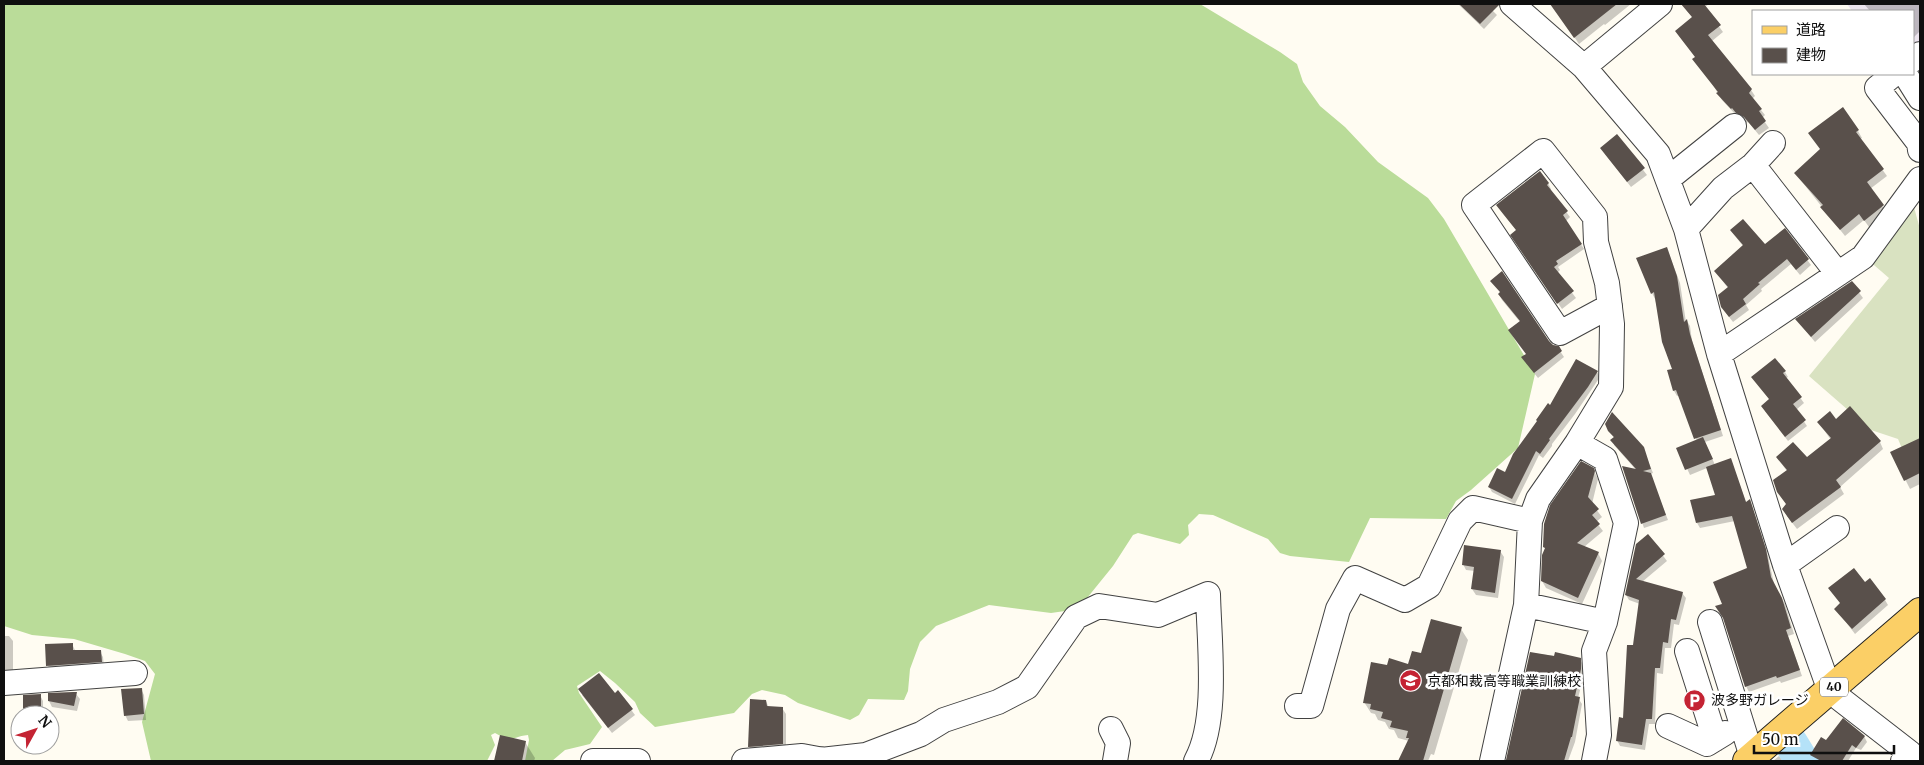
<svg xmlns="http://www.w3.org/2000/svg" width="1924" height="765" font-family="Merriweather,'Noto Sans JP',serif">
	<rect width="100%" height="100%" fill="#fffcf2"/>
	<path fill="#ece4ee" d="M 1847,4 L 1920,4 L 1920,43 L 1913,49 L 1913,11 L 1852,11 Z"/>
	<path fill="#badc99" d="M 4,4 L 1200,4 L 1280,52 L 1297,64 L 1303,82 L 1320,106 L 1345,127 L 1378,162 L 1428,198 L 1444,219 L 1535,374 L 1518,448 L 1471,490 L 1456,501 L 1446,519 L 1370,518 L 1349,562 L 1290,556 L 1280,553 L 1268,539 L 1213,515 L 1199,514 L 1188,525 L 1189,535 L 1180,544 L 1138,533 L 1133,535 L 1113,566 L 1083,603 L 1065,611 L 1051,613 L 989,605 L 936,626 L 920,642 L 910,669 L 908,691 L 904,700 L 868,699 L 859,715 L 850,720 L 798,703 L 785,695 L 762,690 L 752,694 L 734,713 L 655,727 L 640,713 L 635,702 L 615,683 L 600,671 L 577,686 L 579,693 L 602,727 L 590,744 L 565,750 L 552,761 L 525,761 L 529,740 L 528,735 C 510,737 514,744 495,733 L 491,735 L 495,745 L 487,761 L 151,761 L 142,722 L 155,674 L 145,661 L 125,654 L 74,639 L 32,635 L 4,626 Z"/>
	<path fill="#d9e2c1" d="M 1912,200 L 1920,229 L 1920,452 L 1906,458 L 1898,439 L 1871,430 L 1809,376 L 1889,278 L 1867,259 Z"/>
	<path fill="#0003" d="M 1458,4 L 1486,4 L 1497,15 L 1484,29 Z
		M 1558,4 L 1631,4 L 1605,25 L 1604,24 L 1579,44 L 1554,7 Z
		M 1681,4 L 1709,4 L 1705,7 L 1723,32 L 1712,41 L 1751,90 L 1755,96 L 1752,99 L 1765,115 L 1762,118 L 1769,128 L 1759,135 L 1749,123 L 1741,119 L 1736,113 L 1735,114 L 1722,100 L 1696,57 L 1680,37 L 1676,31 L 1693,18 Z
		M 1864,4 L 1920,4 L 1920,31 L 1913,38 L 1913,11 L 1870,11 Z
		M 1842,109 L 1858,131 L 1862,138 L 1860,139 L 1887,176 L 1870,189 L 1887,213 L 1869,227 L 1864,220 L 1845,236 L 1795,173 L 1821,150 Z
		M 1617,136 L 1647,175 L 1631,187 L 1605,154 Z
		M 1548,183 L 1551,189 L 1550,190 L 1570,217 L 1566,221 L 1584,249 L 1558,267 L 1560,270 L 1557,273 L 1576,298 L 1562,309 L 1515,241 L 1517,231 L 1501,211 Z
		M 1785,230 L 1811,265 L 1800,275 L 1791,264 L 1761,289 L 1762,291 L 1746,305 L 1749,310 L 1733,322 L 1726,313 L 1728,288 L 1715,271 L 1743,246 L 1731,231 L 1765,246 Z
		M 1669,254 L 1680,283 L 1686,322 L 1687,321 L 1690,326 L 1692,341 L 1723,436 L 1705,442 L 1715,465 L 1731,460 L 1746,503 L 1750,501 L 1752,506 L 1768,556 L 1774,584 L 1785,604 L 1794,634 L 1788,636 L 1802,676 L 1781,683 L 1780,681 L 1749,692 L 1746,686 L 1724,605 L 1748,569 L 1735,521 L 1700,528 L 1697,523 L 1717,496 L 1707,468 L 1690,475 L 1678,449 L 1697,441 L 1680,395 L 1677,396 L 1674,391 L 1673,370 L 1655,299 L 1652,293 Z
		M 1492,281 L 1548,341 L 1553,346 L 1558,348 L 1564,357 L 1538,378 L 1526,363 L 1527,355 L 1510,331 L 1520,322 L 1502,300 L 1499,294 L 1501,293 Z
		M 1852,283 L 1863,298 L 1815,342 L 1797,320 Z
		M 1597,372 L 1600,377 L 1575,414 L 1552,444 L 1552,446 L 1543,458 L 1539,455 L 1515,504 L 1492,492 L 1489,487 L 1505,473 L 1551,407 Z
		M 1785,372 L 1788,377 L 1786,378 L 1804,403 L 1796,410 L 1807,426 L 1788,441 L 1765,411 L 1770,400 L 1756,382 Z
		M 1836,420 L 1880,442 L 1883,449 L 1840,487 L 1844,494 L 1797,529 L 1787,516 L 1787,505 L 1778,492 L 1787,471 L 1777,458 L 1807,459 L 1831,440 L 1819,423 Z
		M 1609,431 L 1643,448 L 1653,473 L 1650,474 L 1668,520 L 1644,528 L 1624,468 L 1637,471 L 1614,445 L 1614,438 Z
		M 1920,439 L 1920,484 L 1910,489 L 1892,453 Z
		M 1593,469 L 1598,479 L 1592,504 L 1602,517 L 1596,522 L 1603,531 L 1584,547 L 1598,553 L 1602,561 L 1582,604 L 1546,588 L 1542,581 L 1546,550 L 1544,546 Z
		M 1648,536 L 1667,561 L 1642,582 L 1682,593 L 1686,598 L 1679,625 L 1674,624 L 1671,648 L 1665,648 L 1663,674 L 1657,673 L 1655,724 L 1649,724 L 1645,750 L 1620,746 L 1617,740 L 1624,719 L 1640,604 L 1629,600 L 1626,595 Z
		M 1500,551 L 1504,557 L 1498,598 L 1476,595 L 1472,589 L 1475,571 L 1466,570 L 1463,564 Z
		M 1865,584 L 1885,600 L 1888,605 L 1855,634 L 1836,609 Z
		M 1461,629 L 1468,640 L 1434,755 L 1431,754 L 1428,761 L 1399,761 L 1409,741 L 1398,738 L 1394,730 L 1389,729 L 1385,722 L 1378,720 L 1375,714 L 1371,713 L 1364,702 L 1387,666 L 1408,666 L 1422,655 Z
		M 4,636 L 9,636 L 13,641 L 13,672 L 4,672 Z
		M 72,644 L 75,650 L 100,652 L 103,657 L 104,667 L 51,671 L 48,666 Z
		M 1531,653 L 1580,659 L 1583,665 L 1584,675 L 1578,698 L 1582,704 L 1575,742 L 1568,761 L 1507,761 Z
		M 141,689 L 144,695 L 146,720 L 128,721 L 125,715 Z
		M 618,692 L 635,715 L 612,733 L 582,695 L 614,694 Z
		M 76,694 L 80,699 L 77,711 L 52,707 L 49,701 Z
		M 40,695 L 43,701 L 43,715 L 24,715 Z
		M 766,701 L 769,708 L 782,708 L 786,714 L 786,749 L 753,752 L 749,747 Z
		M 501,736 L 525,742 L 535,758 L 534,761 L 495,761 Z
		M 1864,736 L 1867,742 L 1861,750 L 1856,748 L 1848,761 L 1816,761 L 1812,755 L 1826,742 Z
		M 1779,756 L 1783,761 L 1773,761 Z"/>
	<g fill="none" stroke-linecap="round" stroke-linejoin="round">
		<path stroke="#b5e2f8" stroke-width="34" d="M 1791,743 L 1802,761"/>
	</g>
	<path fill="#59504b" d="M 1459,4 L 1499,4 L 1499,5 L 1480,24 Z
		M 1550,4 L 1617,4 L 1574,38 Z
		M 1681,4 L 1704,4 L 1721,25 L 1708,35 L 1752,89 L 1749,93 L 1762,109 L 1759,111 L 1766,121 L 1755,130 L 1744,117 L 1736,113 L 1732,108 L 1731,109 L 1716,93 L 1718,92 L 1692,59 L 1695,57 L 1675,31 L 1692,17 Z
		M 1843,107 L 1859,130 L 1856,132 L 1884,169 L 1867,182 L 1884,205 L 1864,221 L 1859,214 L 1840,230 L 1820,207 L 1823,205 L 1794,173 L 1820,149 L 1808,133 Z
		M 1617,134 L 1645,168 L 1627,182 L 1600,148 Z
		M 1540,171 L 1549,183 L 1547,185 L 1568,211 L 1563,215 L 1582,244 L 1556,261 L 1558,264 L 1554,267 L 1574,291 L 1557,304 L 1510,235 L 1516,230 L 1496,205 Z
		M 1743,219 L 1765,244 L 1785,228 L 1809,259 L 1796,270 L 1787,259 L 1758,283 L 1760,284 L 1743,299 L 1746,304 L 1729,317 L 1721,307 L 1718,295 L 1728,287 L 1714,271 L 1743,245 L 1730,230 Z
		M 1667,247 L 1677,276 L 1684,322 L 1687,319 L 1690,334 L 1721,430 L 1694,439 L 1676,390 L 1673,391 L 1667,370 L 1672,369 L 1662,342 L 1654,292 L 1651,294 L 1636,258 Z
		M 1502,271 L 1549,341 L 1553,345 L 1559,346 L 1562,351 L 1534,373 L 1521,357 L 1526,354 L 1508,330 L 1520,321 L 1498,294 L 1500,292 L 1490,281 Z
		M 1852,281 L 1861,291 L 1811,337 L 1795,319 Z
		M 1775,358 L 1786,371 L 1783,373 L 1802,397 L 1793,404 L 1806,420 L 1785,437 L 1761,406 L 1769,399 L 1751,377 Z
		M 1576,359 L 1598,371 L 1588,387 L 1549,439 L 1550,440 L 1540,454 L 1536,451 L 1512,499 L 1488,487 L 1497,468 L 1505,472 L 1513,454 L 1537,421 L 1536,420 L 1548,403 L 1550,405 Z
		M 1850,406 L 1881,441 L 1836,480 L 1841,487 L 1792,523 L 1782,509 L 1786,504 L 1777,492 L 1773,480 L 1787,470 L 1776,457 L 1793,442 L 1807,457 L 1831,438 L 1817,422 L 1830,411 L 1836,419 Z
		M 1612,412 L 1644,447 L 1651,469 L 1643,471 L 1651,473 L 1666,515 L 1641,524 L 1622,466 L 1636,469 L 1610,440 L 1614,437 L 1608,431 L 1605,424 Z
		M 1703,437 L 1713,459 L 1685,470 L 1676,448 Z
		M 1920,438 L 1920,473 L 1904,481 L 1890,452 Z
		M 1731,458 L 1746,502 L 1750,499 L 1766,549 L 1771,577 L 1782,598 L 1791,628 L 1786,630 L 1800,670 L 1777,678 L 1776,676 L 1745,687 L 1723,618 L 1715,606 L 1722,604 L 1713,582 L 1747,568 L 1732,516 L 1696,523 L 1690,500 L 1715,495 L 1706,467 Z
		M 1581,461 L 1594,468 L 1595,471 L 1588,497 L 1599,509 L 1592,515 L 1600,524 L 1577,543 L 1599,552 L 1578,598 L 1541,581 L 1542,555 L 1545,548 L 1543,547 L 1544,524 L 1550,505 Z
		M 1648,534 L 1665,554 L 1636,579 L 1683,592 L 1676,620 L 1671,619 L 1668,643 L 1663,642 L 1660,668 L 1655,668 L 1652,719 L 1646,719 L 1642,745 L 1616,741 L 1619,717 L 1623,718 L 1627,645 L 1633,645 L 1639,600 L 1625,595 L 1636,544 Z
		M 1464,545 L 1501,550 L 1495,593 L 1471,589 L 1474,567 L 1462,565 Z
		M 1854,568 L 1865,582 L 1870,578 L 1886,599 L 1852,629 L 1834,609 L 1840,603 L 1828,588 Z
		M 1431,619 L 1462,627 L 1423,761 L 1398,761 L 1409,738 L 1406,738 L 1408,731 L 1390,727 L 1392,721 L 1381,718 L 1383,712 L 1370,709 L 1371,704 L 1363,703 L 1371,662 L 1387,665 L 1389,658 L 1408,664 L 1412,651 L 1421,653 Z
		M 73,643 L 73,650 L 101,650 L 102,662 L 46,666 L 45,644 Z
		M 1530,652 L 1554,656 L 1555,652 L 1581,658 L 1581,669 L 1575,696 L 1580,697 L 1572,737 L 1571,737 L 1564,761 L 1506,760 Z
		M 599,673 L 615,693 L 618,690 L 633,709 L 608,728 L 578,689 Z
		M 142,688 L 144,714 L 124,716 L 121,689 Z
		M 73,692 L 77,692 L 74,706 L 48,701 L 48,693 Z
		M 41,694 L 41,715 L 23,715 L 23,695 Z
		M 750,699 L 766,700 L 767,706 L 783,707 L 783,744 L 748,747 Z
		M 1843,718 L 1865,736 L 1856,748 L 1852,745 L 1842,761 L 1821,761 L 1810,755 L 1821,737 L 1826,740 Z
		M 500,735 L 526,741 L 522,761 L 494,761 Z"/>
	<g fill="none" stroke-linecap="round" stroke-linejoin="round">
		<defs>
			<path id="minor" d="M 1512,4 L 1584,67 L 1658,154 L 1686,229 L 1719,354 L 1785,565 L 1830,691 L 1910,753 L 1903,761
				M 1913,60 L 1920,54
				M 1584,67 L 1660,4
				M 1894,74 L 1877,88 L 1919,143 L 1920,150
				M 1905,74 L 1920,98
				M 1753,165 L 1773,143
				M 1668,179 L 1734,126
				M 1686,229 L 1723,188 L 1753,165 L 1838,274
				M 1719,354 L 1863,257 L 1920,179
				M 1577,443 L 1605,459 L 1626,523 L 1605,622 L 1594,651 L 1599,735 L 1594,761
				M 1785,565 L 1837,528
				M 1526,605 L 1605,622
				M 1710,622 L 1752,757
				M 1687,651 L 1715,739
				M 4,683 L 135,673
				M 1297,706 L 1311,706 L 1338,609 L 1355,578 L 1405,600 L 1429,586 L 1460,521 L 1473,508 L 1530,521
				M 1668,726 L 1707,744 L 1725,733
				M 1111,729 L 1118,743 L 1115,761
				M 821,760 L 866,755 L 921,734 L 944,720 L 998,702 L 1027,687 L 1076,617 L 1099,606 L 1158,615 L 1208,594 C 1209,642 1219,720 1196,761
				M 593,761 L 638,761
				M 744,761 L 802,756 L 829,761
				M 1492,761 L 1526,605 L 1530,521 L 1538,499 L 1577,443 L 1611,387 L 1612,324 L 1607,283 L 1596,242 L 1595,217 L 1543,151 L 1474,205 L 1560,333 L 1610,306"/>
			<path id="major" d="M 1747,761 L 1920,612"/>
		</defs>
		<use href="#minor" stroke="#424242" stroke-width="26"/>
		<use href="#major" stroke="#202020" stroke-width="30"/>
		<use href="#minor" stroke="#fff" stroke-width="24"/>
		<use href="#major" stroke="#fbcf66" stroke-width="28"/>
	</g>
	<defs>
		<symbol id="school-disc" viewBox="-11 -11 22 22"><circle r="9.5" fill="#c42333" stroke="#fff"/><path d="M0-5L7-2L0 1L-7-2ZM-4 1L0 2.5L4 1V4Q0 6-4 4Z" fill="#fff"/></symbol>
		<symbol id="parking-disc" viewBox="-11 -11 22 22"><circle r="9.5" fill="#c42333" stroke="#fff"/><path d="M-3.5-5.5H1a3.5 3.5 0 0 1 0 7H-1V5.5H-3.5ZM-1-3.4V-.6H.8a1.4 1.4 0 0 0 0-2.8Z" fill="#fff"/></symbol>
	</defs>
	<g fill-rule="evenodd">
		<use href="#school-disc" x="1398" y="668" width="25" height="25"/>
		<use href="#parking-disc" x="1682" y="688" width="25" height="25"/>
	</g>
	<g text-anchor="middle" stroke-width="5" stroke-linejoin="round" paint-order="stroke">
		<rect fill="#fff" stroke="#575757" stroke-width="1" x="1820" y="677.5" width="28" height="19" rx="4"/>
		<g font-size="12" font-weight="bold" fill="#0f0f0f">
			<text x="1834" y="691">40</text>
		</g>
		<g font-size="14" fill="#0f0f0f" stroke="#fff" text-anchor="start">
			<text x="1427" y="686">京都和裁高等職業訓練校</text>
			<text x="1711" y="705">波多野ガレージ</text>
		</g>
	</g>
	<rect width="1924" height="765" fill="none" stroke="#0f0f0f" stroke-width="10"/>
	<rect x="1752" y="10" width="162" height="65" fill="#ffffff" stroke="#9f9f9f"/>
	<rect x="1762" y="26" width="25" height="8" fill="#fbcf66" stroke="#9f9f9f"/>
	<text x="1796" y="35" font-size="15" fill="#0f0f0f">道路</text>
	<rect x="1762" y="48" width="25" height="15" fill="#59504b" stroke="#9f9f9f"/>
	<text x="1796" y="60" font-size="15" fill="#0f0f0f">建物</text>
	<g transform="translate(35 730) rotate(50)"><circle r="24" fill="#ffffff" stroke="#9f9f9f"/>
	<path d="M0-4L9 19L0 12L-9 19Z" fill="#c42333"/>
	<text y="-8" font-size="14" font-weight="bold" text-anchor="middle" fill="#0f0f0f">N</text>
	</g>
	<path d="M1754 745v8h140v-8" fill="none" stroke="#0f0f0f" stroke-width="2.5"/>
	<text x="1762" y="745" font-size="15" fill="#0f0f0f" stroke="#ffffff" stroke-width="4" paint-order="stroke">50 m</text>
</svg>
